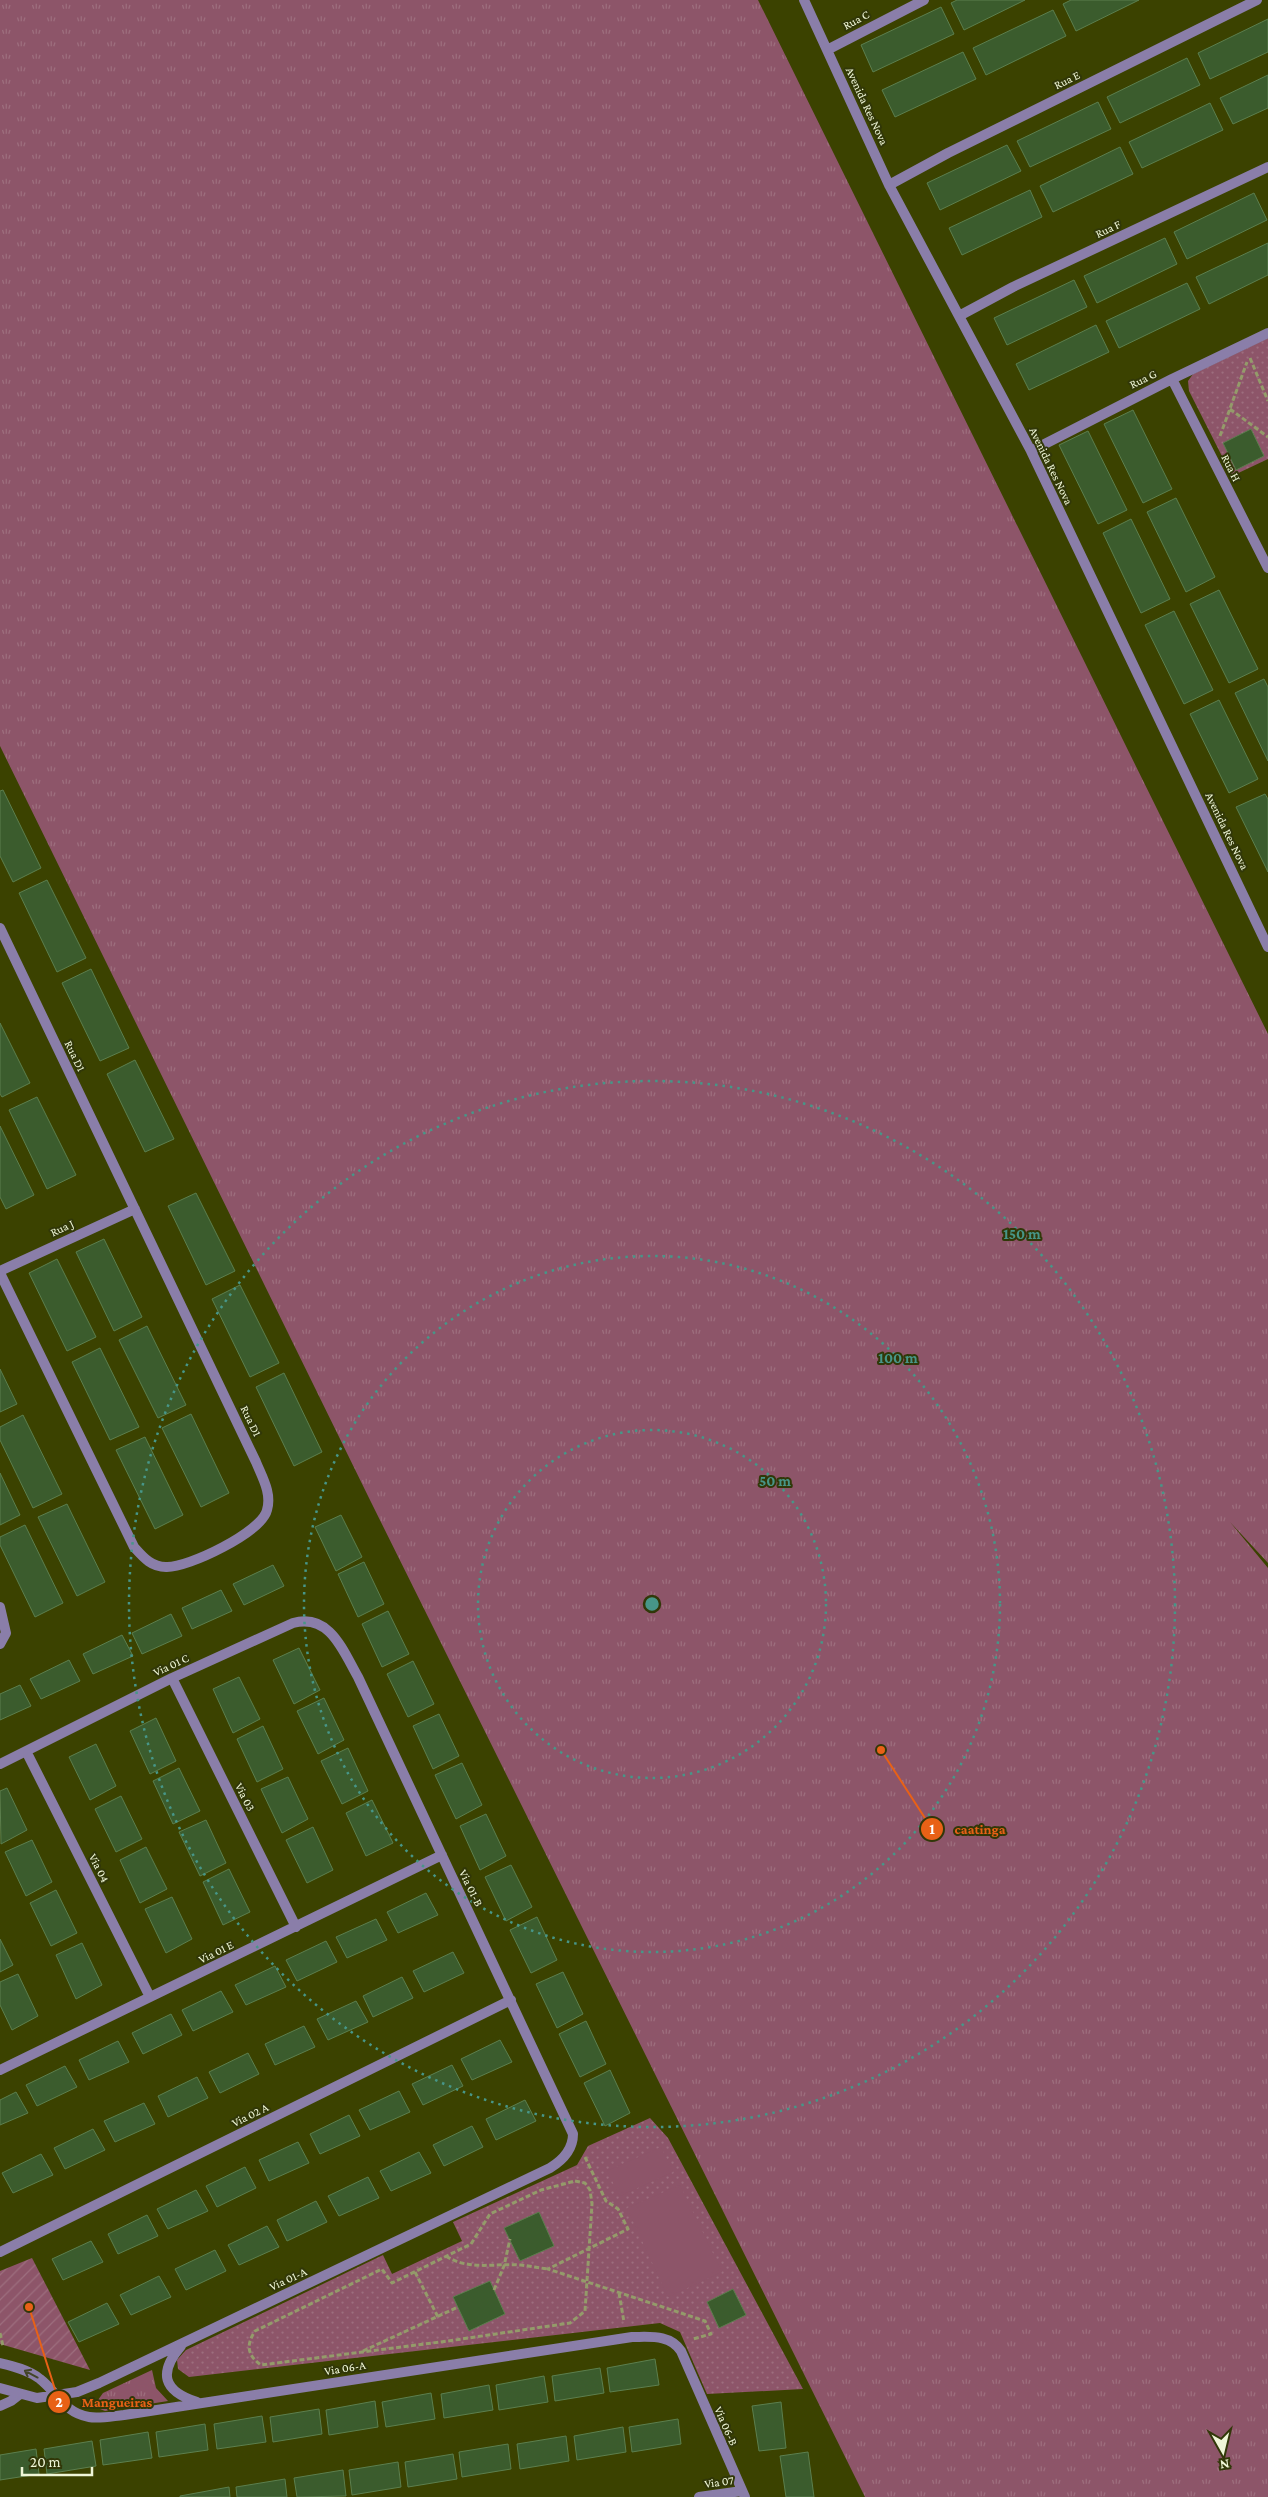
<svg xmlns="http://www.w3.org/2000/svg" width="1268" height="2497" font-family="'Crimson Pro',serif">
	<defs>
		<pattern id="grass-tufts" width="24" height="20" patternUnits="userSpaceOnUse" patternTransform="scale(1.25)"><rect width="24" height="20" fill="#8d5569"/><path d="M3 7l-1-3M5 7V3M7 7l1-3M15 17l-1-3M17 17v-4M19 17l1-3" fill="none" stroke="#9d6e7e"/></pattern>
		<pattern id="park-dots" width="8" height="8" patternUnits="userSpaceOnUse" patternTransform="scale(1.25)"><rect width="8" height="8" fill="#8d5569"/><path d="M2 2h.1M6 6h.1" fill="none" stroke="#9d6e7e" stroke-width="1.8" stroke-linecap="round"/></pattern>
		<pattern id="garden-furrows" width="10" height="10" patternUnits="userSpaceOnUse" patternTransform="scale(1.25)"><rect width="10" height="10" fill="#8d5569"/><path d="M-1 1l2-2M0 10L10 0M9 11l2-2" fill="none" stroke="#9d6e7e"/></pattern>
	</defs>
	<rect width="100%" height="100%" fill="#3b4200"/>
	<path fill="url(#grass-tufts)" d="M 0,0 L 758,0 L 1268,1034 L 1268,1563 L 1230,1522 L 1268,1568 L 1268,2497 L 865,2497 L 369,1498 L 0,746 Z
		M 152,2370 L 156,2388 L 168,2401 L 105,2411 L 100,2409 L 98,2400 L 103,2393 Z"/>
	<path fill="url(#park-dots)" d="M 1268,338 L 1268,459 L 1232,476 L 1189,391 L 1188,381 L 1193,374 Z
		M 650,2118 L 668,2138 L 803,2389 L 707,2394 L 680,2332 L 660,2323 L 189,2377 L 178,2369 L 177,2360 L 186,2350 L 383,2255 L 392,2274 L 462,2241 L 453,2222 L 577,2165 L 588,2146 Z"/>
	<path fill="url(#garden-furrows)" d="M 32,2258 L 90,2370 L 0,2344 L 0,2271 Z"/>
	<path fill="#8d5569" d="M 661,2147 L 673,2172 L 620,2196 L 607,2171 Z
		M 680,2185 L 722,2272 L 668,2297 L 627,2208 Z"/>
	<path fill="#3b5c2d" stroke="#5c7f4e" d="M 957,0 L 1025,0 L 964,30 L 951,3 Z
		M 1071,0 L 1139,0 L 1076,31 L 1063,4 Z
		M 941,7 L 954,34 L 873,72 L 861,45 Z
		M 1053,10 L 1066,36 L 986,75 L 973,48 Z
		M 1268,19 L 1268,52 L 1210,79 L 1198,53 Z
		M 963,52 L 976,79 L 895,117 L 882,90 Z
		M 1187,58 L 1200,85 L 1120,123 L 1107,97 Z
		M 1268,75 L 1268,108 L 1233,124 L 1220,98 Z
		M 1098,102 L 1111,129 L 1030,167 L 1017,141 Z
		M 1210,103 L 1223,130 L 1142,168 L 1129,142 Z
		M 1007,145 L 1021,171 L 940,210 L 927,183 Z
		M 1120,147 L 1133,174 L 1053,212 L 1040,186 Z
		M 1030,190 L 1042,217 L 962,255 L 949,228 Z
		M 1254,193 L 1267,220 L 1187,259 L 1174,232 Z
		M 1165,238 L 1177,264 L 1097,303 L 1084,276 Z
		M 1268,243 L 1268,275 L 1209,304 L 1196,277 Z
		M 1074,280 L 1087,307 L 1007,345 L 994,318 Z
		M 1187,283 L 1200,309 L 1119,348 L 1106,321 Z
		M 1096,325 L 1109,352 L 1029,390 L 1016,364 Z
		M 1133,410 L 1172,489 L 1143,503 L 1104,424 Z
		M 1251,429 L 1264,456 L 1236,470 L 1223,443 Z
		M 1088,431 L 1127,510 L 1098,524 L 1059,445 Z
		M 1176,498 L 1215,577 L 1186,592 L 1147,512 Z
		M 1131,519 L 1170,599 L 1141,613 L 1103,533 Z
		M 1219,590 L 1258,669 L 1229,683 L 1190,604 Z
		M 1174,611 L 1213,690 L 1184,704 L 1145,625 Z
		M 1264,679 L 1268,687 L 1268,761 L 1235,693 Z
		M 1219,700 L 1258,779 L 1229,793 L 1190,714 Z
		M 3,790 L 41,868 L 13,882 L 0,856 L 0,791 Z
		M 1265,794 L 1268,799 L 1268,872 L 1236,807 Z
		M 47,880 L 86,958 L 57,972 L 19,893 Z
		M 91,969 L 129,1048 L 100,1061 L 62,983 Z
		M 0,1023 L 30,1083 L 2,1097 L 0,1094 Z
		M 135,1060 L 174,1139 L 145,1152 L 107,1074 Z
		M 37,1097 L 76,1175 L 47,1189 L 9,1110 Z
		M 0,1126 L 34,1195 L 6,1209 L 0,1197 Z
		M 196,1193 L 235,1271 L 206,1285 L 168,1206 Z
		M 104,1239 L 142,1317 L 114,1331 L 76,1252 Z
		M 57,1259 L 96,1337 L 67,1351 L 29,1273 Z
		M 240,1285 L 279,1363 L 250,1377 L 212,1299 Z
		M 147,1326 L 186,1405 L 158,1418 L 119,1340 Z
		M 100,1348 L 139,1427 L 110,1440 L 72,1362 Z
		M 0,1369 L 17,1404 L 0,1412 Z
		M 284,1373 L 322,1452 L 294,1466 L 256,1387 Z
		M 191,1414 L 229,1493 L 201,1507 L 162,1428 Z
		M 23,1415 L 62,1494 L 33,1508 L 0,1440 L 0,1427 Z
		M 145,1437 L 183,1515 L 155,1529 L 116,1450 Z
		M 0,1473 L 20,1515 L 0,1525 Z
		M 67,1504 L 105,1582 L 77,1596 L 38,1517 Z
		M 341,1515 L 362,1557 L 336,1571 L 315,1527 Z
		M 25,1525 L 63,1603 L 35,1617 L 0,1545 L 0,1537 Z
		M 364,1562 L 384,1604 L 358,1617 L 338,1574 Z
		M 273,1565 L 284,1586 L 244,1605 L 233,1584 Z
		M 221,1590 L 232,1611 L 192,1629 L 182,1608 Z
		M 388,1611 L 409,1654 L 382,1667 L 362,1624 Z
		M 171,1614 L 182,1636 L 142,1654 L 132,1633 Z
		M 122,1635 L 133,1656 L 93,1674 L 83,1654 Z
		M 299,1648 L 320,1690 L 294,1704 L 273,1660 Z
		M 69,1660 L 80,1681 L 41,1699 L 30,1679 Z
		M 413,1661 L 434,1704 L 408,1717 L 387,1674 Z
		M 239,1677 L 260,1719 L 233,1733 L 213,1689 Z
		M 20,1685 L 31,1706 L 0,1720 L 0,1694 Z
		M 324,1698 L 344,1740 L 318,1754 L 297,1711 Z
		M 439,1714 L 459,1756 L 433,1769 L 413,1726 Z
		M 156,1718 L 176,1761 L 150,1774 L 130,1731 Z
		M 263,1726 L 283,1769 L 257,1782 L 237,1739 Z
		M 96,1744 L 116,1786 L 90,1800 L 69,1757 Z
		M 348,1748 L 368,1791 L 342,1804 L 321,1761 Z
		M 462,1763 L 482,1805 L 456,1819 L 435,1775 Z
		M 179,1768 L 200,1811 L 173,1824 L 153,1781 Z
		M 288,1777 L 308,1819 L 282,1833 L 261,1789 Z
		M 7,1788 L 27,1830 L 1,1844 L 0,1791 Z
		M 121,1796 L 142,1839 L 116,1852 L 95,1809 Z
		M 372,1800 L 393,1843 L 366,1856 L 346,1813 Z
		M 486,1814 L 506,1856 L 480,1870 L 460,1826 Z
		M 206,1820 L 226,1863 L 200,1876 L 179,1832 Z
		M 313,1827 L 333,1870 L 307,1883 L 286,1840 Z
		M 32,1840 L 52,1882 L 26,1896 L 5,1852 Z
		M 146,1847 L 167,1889 L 140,1903 L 120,1860 Z
		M 511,1865 L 532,1907 L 506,1921 L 485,1877 Z
		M 229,1869 L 250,1912 L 223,1925 L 203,1882 Z
		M 56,1890 L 77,1933 L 51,1946 L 30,1903 Z
		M 426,1893 L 438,1915 L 398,1933 L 387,1912 Z
		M 172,1897 L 192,1939 L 166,1953 L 145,1909 Z
		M 537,1917 L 557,1960 L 531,1973 L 510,1930 Z
		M 376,1919 L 387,1940 L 347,1958 L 336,1937 Z
		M 0,1939 L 13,1965 L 0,1972 Z
		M 326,1941 L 337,1962 L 297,1981 L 286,1960 Z
		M 82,1943 L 102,1985 L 76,1999 L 56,1955 Z
		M 453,1952 L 464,1973 L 424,1992 L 413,1971 Z
		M 275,1966 L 286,1987 L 246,2005 L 235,1985 Z
		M 563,1972 L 583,2014 L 557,2028 L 536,1984 Z
		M 18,1974 L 38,2016 L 12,2030 L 0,2005 L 0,1982 Z
		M 402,1977 L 413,1998 L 373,2017 L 363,1996 Z
		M 221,1991 L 233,2012 L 193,2031 L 182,2010 Z
		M 356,2001 L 368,2022 L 328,2040 L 317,2019 Z
		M 171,2014 L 182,2035 L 143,2054 L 132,2033 Z
		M 586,2021 L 606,2064 L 580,2077 L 559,2034 Z
		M 304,2026 L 315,2047 L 275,2065 L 265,2044 Z
		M 500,2040 L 512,2062 L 472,2080 L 461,2059 Z
		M 118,2041 L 129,2062 L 89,2080 L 79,2060 Z
		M 248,2053 L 259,2074 L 220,2093 L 209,2072 Z
		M 452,2065 L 463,2086 L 423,2105 L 412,2084 Z
		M 65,2066 L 77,2087 L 37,2106 L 26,2085 Z
		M 610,2070 L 630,2113 L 605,2126 L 584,2083 Z
		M 197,2077 L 208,2098 L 168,2117 L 158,2096 Z
		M 399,2091 L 410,2112 L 370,2130 L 359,2110 Z
		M 16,2092 L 28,2113 L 0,2125 L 0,2100 Z
		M 525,2100 L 536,2121 L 496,2140 L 486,2119 Z
		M 144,2103 L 155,2124 L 115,2142 L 104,2121 Z
		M 349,2115 L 360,2136 L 320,2154 L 310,2134 Z
		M 472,2126 L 483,2147 L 444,2166 L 433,2145 Z
		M 93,2129 L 105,2150 L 65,2169 L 54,2148 Z
		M 298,2142 L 309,2163 L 269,2181 L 259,2160 Z
		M 419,2152 L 431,2173 L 391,2191 L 380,2171 Z
		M 41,2154 L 53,2175 L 13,2193 L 2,2173 Z
		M 245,2167 L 256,2188 L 217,2207 L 206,2186 Z
		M 368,2177 L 379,2198 L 339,2216 L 328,2196 Z
		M 196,2190 L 208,2211 L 168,2229 L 157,2209 Z
		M 316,2201 L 327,2222 L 287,2241 L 277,2220 Z
		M 539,2212 L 554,2246 L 520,2261 L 504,2228 Z
		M 147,2215 L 158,2236 L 118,2254 L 108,2234 Z
		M 267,2226 L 279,2247 L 239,2265 L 228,2245 Z
		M 91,2241 L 103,2262 L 63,2280 L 52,2259 Z
		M 215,2250 L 226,2271 L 186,2290 L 175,2269 Z
		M 159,2276 L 171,2297 L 131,2315 L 120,2295 Z
		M 490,2281 L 505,2314 L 469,2331 L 453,2297 Z
		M 733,2289 L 746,2315 L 719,2328 L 707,2302 Z
		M 107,2303 L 119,2324 L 79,2342 L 68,2322 Z
		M 655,2359 L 659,2385 L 610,2392 L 607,2368 Z
		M 600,2368 L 604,2393 L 555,2401 L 552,2376 Z
		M 544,2376 L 548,2402 L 499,2410 L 496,2385 Z
		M 489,2385 L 493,2410 L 444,2418 L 441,2394 Z
		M 431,2393 L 435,2419 L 386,2427 L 382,2402 Z
		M 375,2401 L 378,2427 L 329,2435 L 326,2410 Z
		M 781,2402 L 786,2448 L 759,2451 L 752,2406 Z
		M 319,2409 L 322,2434 L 273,2442 L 270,2417 Z
		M 262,2416 L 266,2442 L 217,2449 L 214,2424 Z
		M 678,2419 L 681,2444 L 632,2452 L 629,2427 Z
		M 205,2424 L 208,2450 L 159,2457 L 156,2432 Z
		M 623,2427 L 626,2452 L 577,2460 L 574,2436 Z
		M 148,2432 L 152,2458 L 103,2465 L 100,2440 Z
		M 566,2436 L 569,2461 L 520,2469 L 517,2444 Z
		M 92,2441 L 96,2466 L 47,2474 L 44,2449 Z
		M 508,2444 L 511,2469 L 462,2477 L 459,2452 Z
		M 36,2449 L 39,2474 L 0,2480 L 0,2455 Z
		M 808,2452 L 814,2497 L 786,2497 L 780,2456 Z
		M 453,2454 L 457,2479 L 408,2487 L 405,2462 Z
		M 398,2462 L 401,2487 L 352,2495 L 349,2470 Z
		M 343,2470 L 346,2496 L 297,2497 L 294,2478 Z
		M 285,2479 L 287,2497 L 237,2497 L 236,2487 Z
		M 229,2487 L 230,2497 L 180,2497 L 180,2496 Z"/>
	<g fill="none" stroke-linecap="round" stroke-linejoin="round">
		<path stroke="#949b6a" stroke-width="3" stroke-dasharray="5 2.5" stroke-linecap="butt" d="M 1250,358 L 1268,401
			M 1230,409 L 1268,437
			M 1220,436 L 1247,362
			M 585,2157 L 606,2201 L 618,2209 L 628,2229 L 548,2269 L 705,2321 L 711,2334 L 693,2339
			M 575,2181 L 585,2183 L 590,2190 L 592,2204 L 585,2311 L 570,2323 L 448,2341 L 261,2365 C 247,2355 246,2345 255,2331 L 382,2269 L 392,2283 L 471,2244 L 490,2214 L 541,2190 Z
			M 446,2256 C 469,2271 495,2263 521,2265 C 530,2266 539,2268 548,2269
			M 415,2272 L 438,2317
			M 494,2290 L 504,2266 L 510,2239
			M 619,2293 L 624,2322
			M 0,2333 L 3,2346
			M 363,2351 L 458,2307"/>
		<path stroke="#8a7ea9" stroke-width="10" d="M 804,0 L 889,185 L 1031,451 L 1268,947
			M 827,50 L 924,0
			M 889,185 L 948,153 L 1257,0
			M 959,316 L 1013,287 L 1268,167
			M 1172,379 L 1268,568
			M 1031,451 L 1172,379 L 1268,333
			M 0,928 L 256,1462 C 262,1477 272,1493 267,1510 C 262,1532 188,1568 166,1567 C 151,1567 143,1557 134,1547 L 0,1273
			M 0,1271 L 135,1209
			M 0,1607 L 6,1633 L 0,1644
			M 172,1678 L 296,1927
			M 26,1751 L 150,1997
			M 0,1764 L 172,1678 L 293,1623 C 330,1613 343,1651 358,1677 L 573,2134 C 573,2150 563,2160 550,2168 L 99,2383 L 77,2392 L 37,2398 L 0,2388
			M 0,2070 L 442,1855
			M 0,2252 L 511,2000
			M 181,2346 C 158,2373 163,2391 197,2402
			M 0,2363 C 13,2366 29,2370 40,2379 C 57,2392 64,2413 89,2417 C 99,2419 113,2416 124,2415 L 632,2337 C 650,2337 670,2334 681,2351 L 745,2497
			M 0,2406 L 11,2401 L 20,2394
			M 699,2497 L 742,2491"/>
	</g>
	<defs><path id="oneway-shaft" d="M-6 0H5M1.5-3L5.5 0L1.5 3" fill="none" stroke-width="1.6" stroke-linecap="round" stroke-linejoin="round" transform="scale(1.25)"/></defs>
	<use stroke="#434528" href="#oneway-shaft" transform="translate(31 2374) rotate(-152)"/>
	<g fill="none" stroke="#479688" stroke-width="2.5" stroke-dasharray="2.5 5">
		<circle cx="652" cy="1604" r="174"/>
		<circle cx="652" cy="1604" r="348"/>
		<circle cx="652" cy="1604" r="523"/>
	</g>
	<g text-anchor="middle" stroke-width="4" stroke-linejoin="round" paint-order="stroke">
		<g font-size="12" fill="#eff6d7" stroke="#313708">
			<text transform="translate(856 20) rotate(-28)" y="4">Rua C</text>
			<text transform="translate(1067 80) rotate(-26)" y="4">Rua E</text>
			<text transform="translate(867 106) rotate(65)" y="4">Avenida Res Nova</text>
			<text transform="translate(1108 229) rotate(-25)" y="4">Rua F</text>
			<text transform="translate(1143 379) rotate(-26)" y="4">Rua G</text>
			<text transform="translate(1051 466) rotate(64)" y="4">Avenida Res Nova</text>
			<text transform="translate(1231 468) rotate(63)" y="4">Rua H</text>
			<text transform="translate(1227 831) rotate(64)" y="4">Avenida Res Nova</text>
			<text transform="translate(75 1056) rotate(64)" y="4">Rua D1</text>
			<text transform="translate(62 1228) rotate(-25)" y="4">Rua J</text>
			<text transform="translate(251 1421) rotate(64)" y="4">Rua D1</text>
			<text transform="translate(171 1665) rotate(-25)" y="4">Via 01 C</text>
			<text transform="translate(245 1797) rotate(63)" y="4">Via 03</text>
			<text transform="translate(99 1868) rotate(63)" y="4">Via 04</text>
			<text transform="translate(471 1888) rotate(64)" y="4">Via 01-B</text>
			<text transform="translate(216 1952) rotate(-26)" y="4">Via 01 E</text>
			<text transform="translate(250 2115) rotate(-26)" y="4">Via 02 A</text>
			<text transform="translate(288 2279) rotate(-25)" y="4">Via 01-A</text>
			<text transform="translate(345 2368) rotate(-9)" y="4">Via 06-A</text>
			<text transform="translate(726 2426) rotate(66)" y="4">Via 06-B</text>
			<text transform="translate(719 2482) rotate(-8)" y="4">Via 07</text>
		</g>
	</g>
	<circle cx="652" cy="1604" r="8" fill="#479688" stroke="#313708" stroke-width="2.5"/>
	<g font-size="15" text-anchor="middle" font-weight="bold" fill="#479688" stroke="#313708" stroke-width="4" stroke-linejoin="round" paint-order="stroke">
		<text x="1022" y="1239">150 m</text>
		<text x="898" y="1363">100 m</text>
		<text x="775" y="1486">50 m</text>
	</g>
	<path fill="none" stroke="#e86116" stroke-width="2" d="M881 1750L932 1829M29 2307L59 2402"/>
	<g fill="#e86116" stroke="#313708" stroke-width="2">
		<circle cx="881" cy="1750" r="5"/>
		<circle cx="29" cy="2307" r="5"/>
		<circle cx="932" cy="1829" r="12"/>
		<circle cx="59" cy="2402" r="12"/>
	</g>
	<g font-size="15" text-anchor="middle" font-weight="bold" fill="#fff">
		<text x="932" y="1834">1</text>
		<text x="59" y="2407">2</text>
	</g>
	<g font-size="14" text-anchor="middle" font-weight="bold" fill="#e86116" stroke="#313708" stroke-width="4" stroke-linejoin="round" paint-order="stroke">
		<text x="980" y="1834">caatinga</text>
		<text x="117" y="2407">Mangueiras</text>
	</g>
	<g transform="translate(1223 2452) rotate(172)" stroke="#313708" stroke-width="4" paint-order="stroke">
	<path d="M0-4L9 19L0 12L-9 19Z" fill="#eff6d7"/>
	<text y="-8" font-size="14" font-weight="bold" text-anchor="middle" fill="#eff6d7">N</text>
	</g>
	<path d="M22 2467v8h70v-8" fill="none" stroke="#eff6d7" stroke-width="2.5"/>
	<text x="30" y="2467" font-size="15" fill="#eff6d7" stroke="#313708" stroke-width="4" paint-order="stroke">20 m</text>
</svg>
